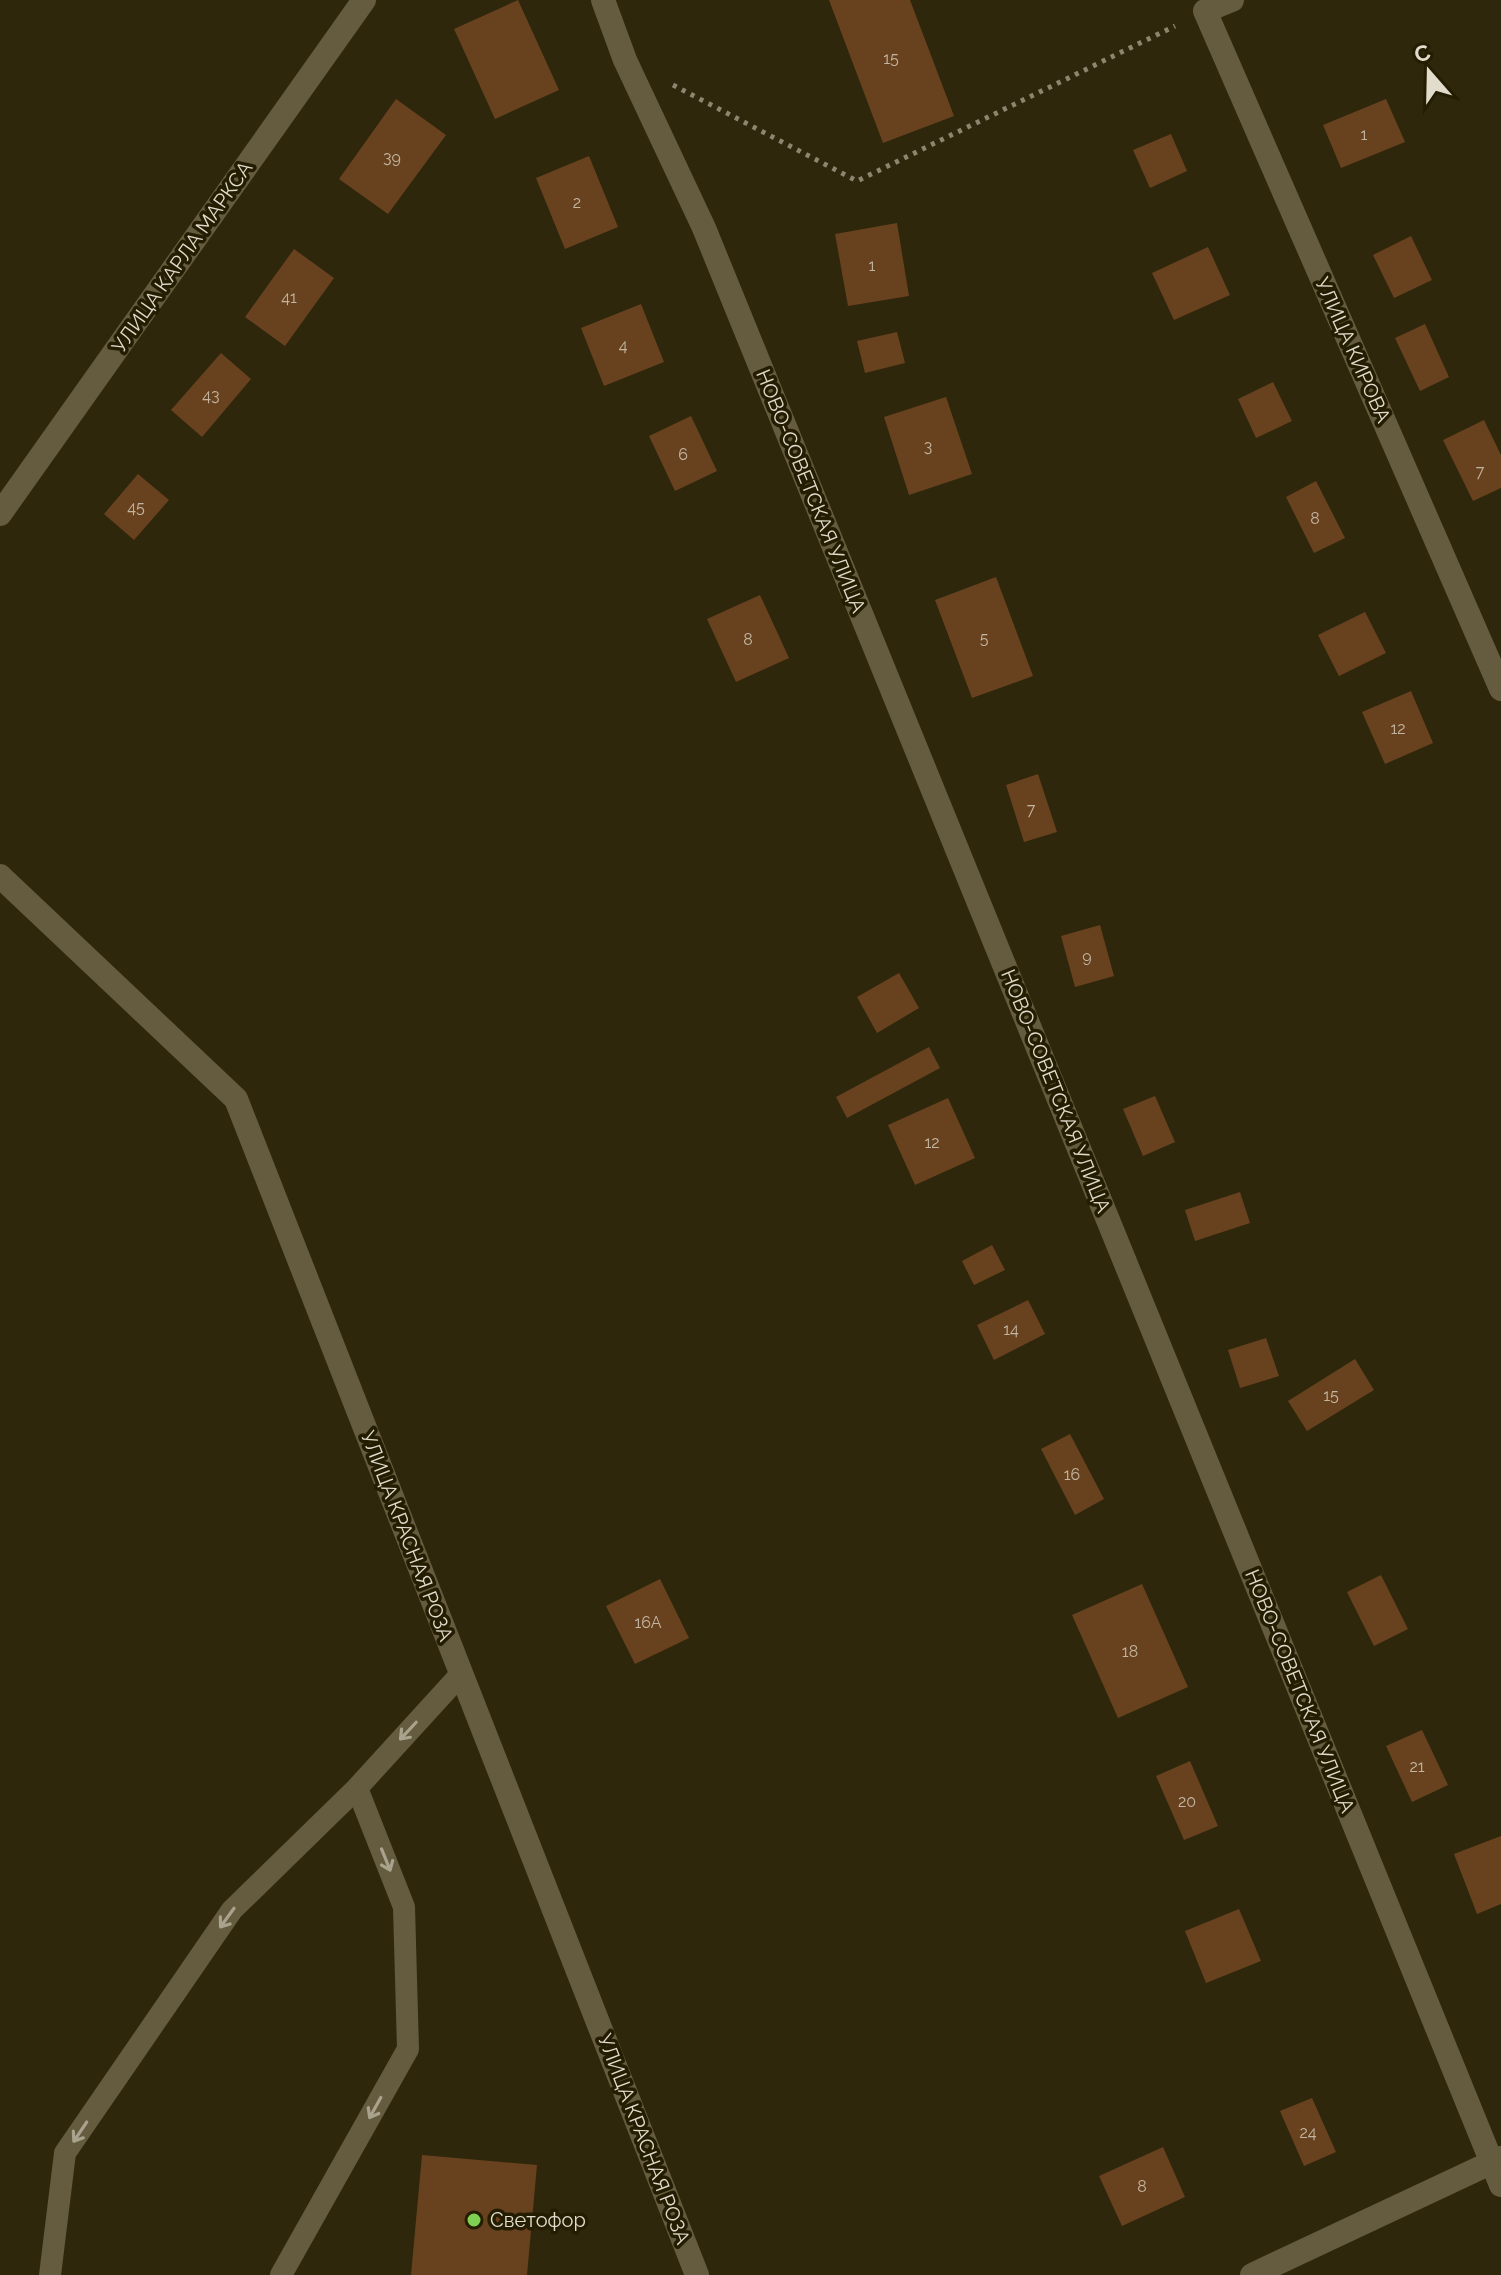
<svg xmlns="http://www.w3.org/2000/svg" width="1501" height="2275" font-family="Raleway,sans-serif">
	<rect width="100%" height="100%" fill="#2f270b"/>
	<path fill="#68421f" d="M 518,0 L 559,90 L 495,119 L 454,29 Z
		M 829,0 L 910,0 L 954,116 L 883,143 Z
		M 396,99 L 446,135 L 388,214 L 339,179 Z
		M 1386,99 L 1405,142 L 1341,168 L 1323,125 Z
		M 1171,134 L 1187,171 L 1150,188 L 1133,150 Z
		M 589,156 L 618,227 L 565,249 L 536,178 Z
		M 897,223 L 909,296 L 848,306 L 835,234 Z
		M 1411,236 L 1432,280 L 1394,298 L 1373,255 Z
		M 1208,247 L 1230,295 L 1174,320 L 1152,273 Z
		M 294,249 L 334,278 L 285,346 L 245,317 Z
		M 641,304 L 664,362 L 604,386 L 581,328 Z
		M 1425,324 L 1449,377 L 1420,391 L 1395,338 Z
		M 897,332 L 905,363 L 865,373 L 857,341 Z
		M 221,353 L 251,379 L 202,437 L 171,410 Z
		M 1273,382 L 1292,421 L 1256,438 L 1238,399 Z
		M 946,397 L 972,474 L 909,495 L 884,417 Z
		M 691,416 L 717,471 L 675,491 L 649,436 Z
		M 1484,420 L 1501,455 L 1501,488 L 1473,501 L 1443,440 Z
		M 138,474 L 169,500 L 134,540 L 104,514 Z
		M 1316,481 L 1345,538 L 1314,553 L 1286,497 Z
		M 996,577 L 1033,676 L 972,698 L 935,600 Z
		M 760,595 L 789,658 L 736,682 L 707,619 Z
		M 1365,612 L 1386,653 L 1339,676 L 1318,635 Z
		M 1411,691 L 1433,743 L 1385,764 L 1362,712 Z
		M 1038,774 L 1057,832 L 1024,842 L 1006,785 Z
		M 1100,925 L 1114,976 L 1075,987 L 1061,936 Z
		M 899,973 L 919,1008 L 877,1033 L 857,997 Z
		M 929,1047 L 940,1068 L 847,1118 L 836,1097 Z
		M 1155,1096 L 1175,1142 L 1143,1156 L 1123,1109 Z
		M 948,1098 L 975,1158 L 915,1185 L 888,1125 Z
		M 1240,1192 L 1250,1223 L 1195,1241 L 1185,1210 Z
		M 992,1245 L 1005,1270 L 974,1285 L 962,1261 Z
		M 1028,1300 L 1045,1334 L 994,1360 L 977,1325 Z
		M 1266,1338 L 1279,1376 L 1240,1388 L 1228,1350 Z
		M 1355,1359 L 1374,1390 L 1307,1431 L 1288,1401 Z
		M 1070,1434 L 1104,1499 L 1075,1515 L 1041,1449 Z
		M 1381,1575 L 1408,1629 L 1374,1646 L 1347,1592 Z
		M 660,1579 L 689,1638 L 635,1664 L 606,1606 Z
		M 1142,1584 L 1188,1687 L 1118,1718 L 1072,1615 Z
		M 1422,1730 L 1448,1785 L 1412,1802 L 1386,1746 Z
		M 1190,1761 L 1218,1826 L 1184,1840 L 1156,1776 Z
		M 1501,1836 L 1501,1904 L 1477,1914 L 1454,1854 Z
		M 1239,1909 L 1261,1961 L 1206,1983 L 1185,1931 Z
		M 1312,2098 L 1336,2152 L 1304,2166 L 1280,2111 Z
		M 1163,2147 L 1185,2197 L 1122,2226 L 1099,2176 Z
		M 422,2155 L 537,2165 L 527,2275 L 411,2275 Z"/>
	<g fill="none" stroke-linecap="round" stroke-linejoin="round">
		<path stroke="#8c8570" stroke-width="5" stroke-dasharray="4 6" stroke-linecap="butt" d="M 673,85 L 857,181 L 1175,26"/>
		<path stroke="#655c3f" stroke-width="22" d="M 50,2275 L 65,2153 L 232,1910 L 357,1788 L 461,1674
			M 281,2275 L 408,2049 L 404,1907 L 357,1788"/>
		<path stroke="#655c3f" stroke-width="24" d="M 603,0 L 625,60 L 704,228 L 1501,2185
			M 1232,0 L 1205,11 L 1501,689
			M 0,514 L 364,0
			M 0,876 L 236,1099 L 697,2275"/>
		<path stroke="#655c3f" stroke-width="24" d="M 1252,2275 L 1501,2158"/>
	</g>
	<defs><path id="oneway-shaft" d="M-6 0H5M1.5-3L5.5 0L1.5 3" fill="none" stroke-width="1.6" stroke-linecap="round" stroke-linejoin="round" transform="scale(2)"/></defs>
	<g stroke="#a9a28d">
		<use href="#oneway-shaft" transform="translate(408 1731) rotate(133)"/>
		<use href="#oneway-shaft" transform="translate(386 1860) rotate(68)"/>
		<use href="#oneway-shaft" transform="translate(227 1918) rotate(126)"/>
		<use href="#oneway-shaft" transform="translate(375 2108) rotate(119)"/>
		<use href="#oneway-shaft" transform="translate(80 2132) rotate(124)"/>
	</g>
	<circle fill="#7ed053" stroke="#251d02" stroke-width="3" cx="474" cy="2220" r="8"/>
	<g text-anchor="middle" stroke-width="7" stroke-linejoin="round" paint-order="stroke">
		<g font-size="16" fill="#c3b6a1">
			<text x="891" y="64">15</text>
			<text x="1364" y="140">1</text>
			<text x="392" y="163">39</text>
			<text x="577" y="208">2</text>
			<text x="872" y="271">1</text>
			<text x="289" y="303">41</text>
			<text x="623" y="351">4</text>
			<text x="211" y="401">43</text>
			<text x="928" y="452">3</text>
			<text x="683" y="460">6</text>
			<text x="1480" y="477">7</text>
			<text x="136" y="513">45</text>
			<text x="1315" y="524">8</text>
			<text x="984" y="644">5</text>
			<text x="748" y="645">8</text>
			<text x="1398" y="734">12</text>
			<text x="1031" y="815">7</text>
			<text x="1087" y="962">9</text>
			<text x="932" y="1148">12</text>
			<text x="1011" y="1335">14</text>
			<text x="1331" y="1401">15</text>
			<text x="1072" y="1480">16</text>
			<text x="648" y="1628">16А</text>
			<text x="1130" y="1657">18</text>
			<text x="1417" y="1772">21</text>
			<text x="1187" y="1807">20</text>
			<text x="1308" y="2138">24</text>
			<text x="1142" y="2192">8</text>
		</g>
		<g font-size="20" fill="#e1dccc" stroke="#251d02">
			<text transform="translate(182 257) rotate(-55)" y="7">УЛИЦА КАРЛА МАРКСА</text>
			<text transform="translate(1353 350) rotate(66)" y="7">УЛИЦА КИРОВА</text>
			<text transform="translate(811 491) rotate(68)" y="7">НОВО-СОВЕТСКАЯ УЛИЦА</text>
			<text transform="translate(1056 1091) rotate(68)" y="7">НОВО-СОВЕТСКАЯ УЛИЦА</text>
			<text transform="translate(407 1536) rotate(69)" y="7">УЛИЦА КРАСНАЯ РОЗА</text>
			<text transform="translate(1300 1691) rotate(68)" y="7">НОВО-СОВЕТСКАЯ УЛИЦА</text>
			<text transform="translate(644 2139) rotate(69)" y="7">УЛИЦА КРАСНАЯ РОЗА</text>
		</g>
		<g font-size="20" fill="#e1dccc" stroke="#251d02" text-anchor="start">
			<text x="490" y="2227">Светофор</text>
		</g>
	</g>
	<g transform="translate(1429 72) rotate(340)" stroke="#251d02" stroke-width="6" paint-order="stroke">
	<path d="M0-6L14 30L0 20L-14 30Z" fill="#e1dccc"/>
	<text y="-12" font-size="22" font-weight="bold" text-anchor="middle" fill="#e1dccc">С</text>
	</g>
</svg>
